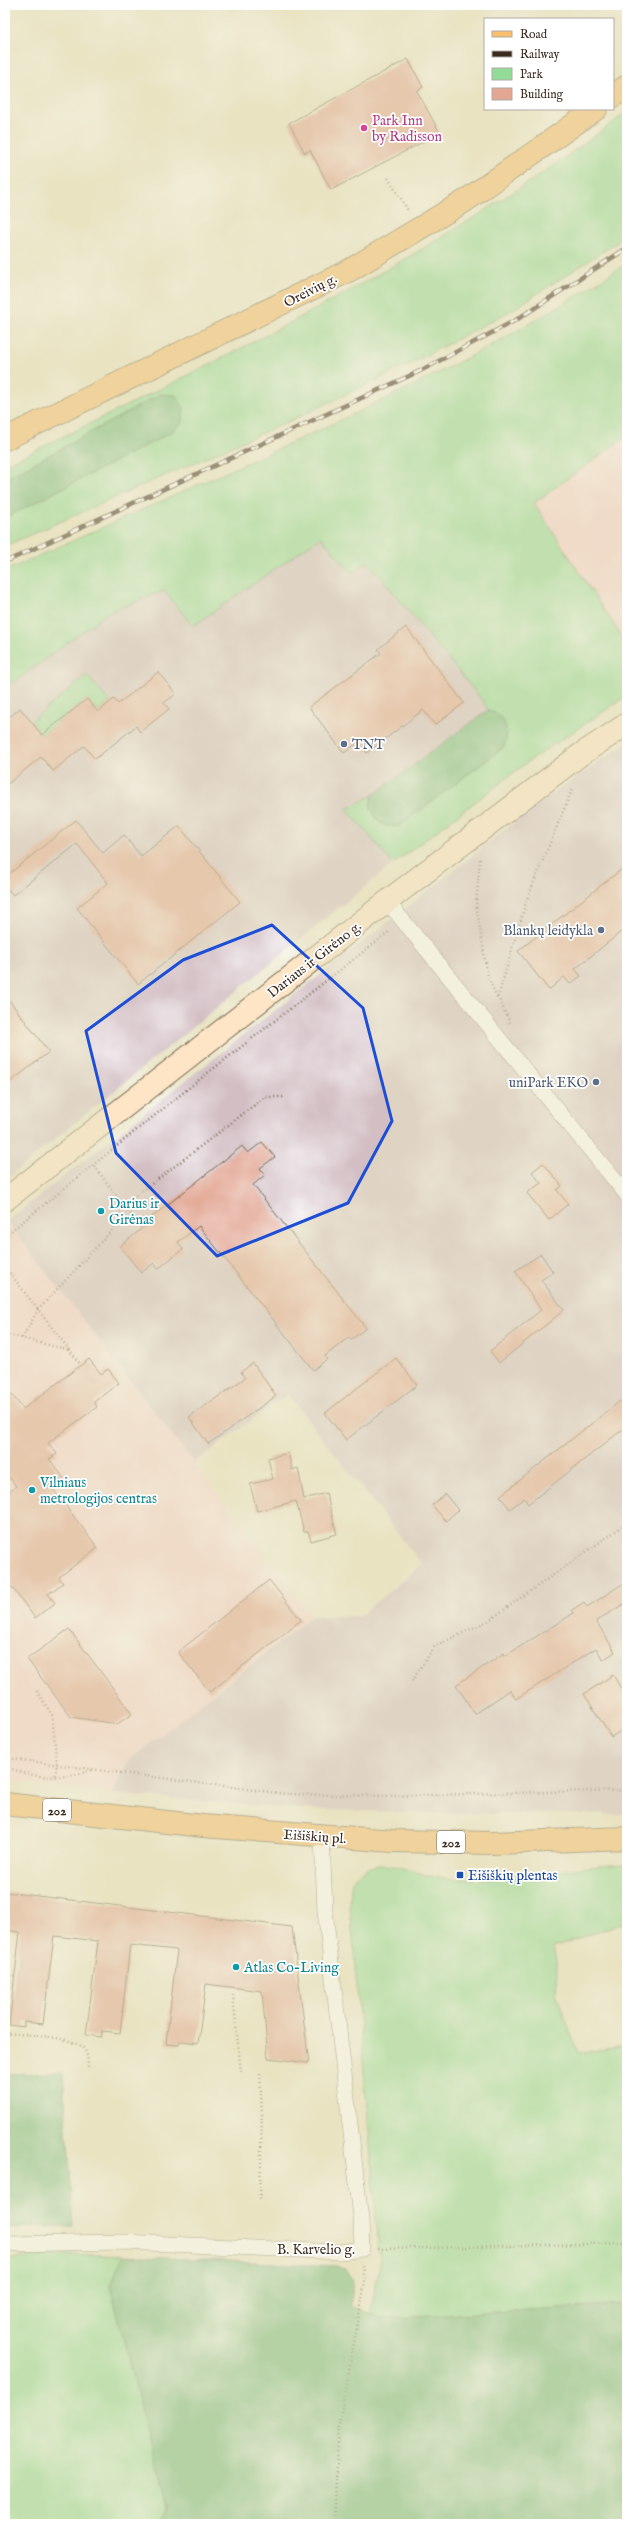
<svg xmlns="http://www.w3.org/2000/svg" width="632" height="2529" font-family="'IM FELL English',serif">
	<rect width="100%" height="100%" fill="#fff"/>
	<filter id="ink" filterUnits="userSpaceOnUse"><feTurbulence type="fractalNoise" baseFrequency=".025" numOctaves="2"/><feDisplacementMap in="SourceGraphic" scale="8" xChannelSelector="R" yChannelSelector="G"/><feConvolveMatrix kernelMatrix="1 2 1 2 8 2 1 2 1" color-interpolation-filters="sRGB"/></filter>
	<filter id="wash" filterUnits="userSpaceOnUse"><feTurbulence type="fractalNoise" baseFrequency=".012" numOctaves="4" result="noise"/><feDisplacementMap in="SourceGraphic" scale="16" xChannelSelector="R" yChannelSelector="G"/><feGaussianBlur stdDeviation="0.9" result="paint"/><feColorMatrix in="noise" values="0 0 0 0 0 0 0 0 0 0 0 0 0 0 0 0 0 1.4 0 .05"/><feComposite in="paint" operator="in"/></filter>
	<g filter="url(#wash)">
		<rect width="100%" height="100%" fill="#e9e3c2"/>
		<path fill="#f7d0cd" d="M 627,436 L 627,645 L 534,503 Z
			M 7,1221 L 312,1616 L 128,1761 L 112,1794 L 5,1780 Z"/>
		<path fill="#d2bec3" d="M 321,536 L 351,573 L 368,562 L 483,701 L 488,710 L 373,795 L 347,809 L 393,864 L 5,1180 L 5,675 L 12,684 L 109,611 L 164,591 L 193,626 Z
			M 627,742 L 627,1814 L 454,1814 L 298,1809 L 112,1794 L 128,1761 L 312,1616 L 359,1616 L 422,1564 L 287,1394 L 194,1463 L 7,1221 L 539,803 Z"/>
		<path fill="#93dc98" stroke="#67835b" d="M 627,112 L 627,236 L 512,310 L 412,363 L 303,415 L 5,546 L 5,518 L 170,433 L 161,394 L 5,479 L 5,465 C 220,360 436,258 627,112 Z
			M 627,263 L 627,436 L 534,503 L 627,645 L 627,696 L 532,759 L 393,864 L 347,809 L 373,795 L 370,804 C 375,820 381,829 399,826 L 503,748 C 511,732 506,715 488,710 L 483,701 L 368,562 L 352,573 L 321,537 L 193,626 L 164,591 L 109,612 L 12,684 L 5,675 L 5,571 C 90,533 175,495 260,457 C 386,400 512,341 627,263 Z
			M 87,675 L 110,702 L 98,712 L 87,699 L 42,735 L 31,721 Z
			M 627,1864 L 627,1924 L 617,1925 L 553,1947 L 557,1966 L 556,1993 L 578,2053 L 627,2046 L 627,2304 L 382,2319 L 370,2314 L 380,2264 L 350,1905 C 351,1893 349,1879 360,1872 C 385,1854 416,1876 442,1878 C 459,1879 477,1880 494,1879 C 539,1875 582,1866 627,1864 Z
			M 67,2254 L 123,2256 L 110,2285 L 166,2507 L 161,2524 L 5,2524 L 5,2259 Z"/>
		<path fill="#76bc80" stroke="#58734f" d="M 161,394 L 176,395 L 184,408 L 182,423 L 170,433 L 5,518 L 5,479 Z
			M 488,710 C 506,715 511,732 503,748 L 399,826 C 381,829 375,820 370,804 L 373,795 Z
			M 63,2073 L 74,2226 L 5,2228 L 5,2074 Z
			M 123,2256 L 333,2266 L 345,2269 L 353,2281 L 351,2305 L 382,2319 L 627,2304 L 627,2524 L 161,2524 L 166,2507 L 110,2285 Z"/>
		<g id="blocks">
			<path fill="#e2a693" d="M 408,59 L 423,87 L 417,91 L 440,133 L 331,190 L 310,150 L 305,153 L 289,123 Z
				M 406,627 L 464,703 L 435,725 L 423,710 L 367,753 L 358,743 L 344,753 L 309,707 L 381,653 L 378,649 Z
				M 158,672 L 176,694 L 164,703 L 169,709 L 140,732 L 136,726 L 95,759 L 84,746 L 53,771 L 41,757 L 5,786 L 5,721 L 20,708 L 42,735 L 87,699 L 98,712 L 114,699 L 118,704 Z
				M 76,820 L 103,853 L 124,835 L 141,856 L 179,826 L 240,902 L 138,984 L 77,908 L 108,883 L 77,844 L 13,895 L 5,886 L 5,877 Z
				M 627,865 L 627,927 L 575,969 L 581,976 L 570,984 L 564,977 L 549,990 L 518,951 Z
				M 5,995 L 49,1052 L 5,1086 Z
				M 262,1142 L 275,1157 L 260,1168 L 265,1175 L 253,1185 L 366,1328 L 351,1340 L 349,1337 L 325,1356 L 327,1359 L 313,1370 L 199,1226 L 178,1242 L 183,1249 L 158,1269 L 154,1263 L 141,1273 L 120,1246 L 154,1219 L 152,1217 L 242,1146 L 248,1153 Z
				M 543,1163 L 562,1186 L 557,1190 L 568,1204 L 549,1220 L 527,1193 L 541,1183 L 532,1172 Z
				M 541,1254 L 553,1272 L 541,1280 L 564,1310 L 499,1363 L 490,1351 L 541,1310 L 515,1271 Z
				M 396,1358 L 417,1385 L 346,1440 L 325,1413 Z
				M 89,1359 L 101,1374 L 108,1369 L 119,1383 L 94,1402 L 97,1407 L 48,1443 L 57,1454 L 49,1459 L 64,1478 L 52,1488 L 98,1548 L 59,1577 L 63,1583 L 48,1594 L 55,1603 L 35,1618 L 5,1578 L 5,1494 L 16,1486 L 5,1472 L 5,1386 L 23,1409 Z
				M 253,1363 L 276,1396 L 208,1444 L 189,1417 L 245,1378 L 241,1372 Z
				M 620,1401 L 627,1410 L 627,1426 L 528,1504 L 524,1498 L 510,1509 L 500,1496 Z
				M 288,1453 L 292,1470 L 298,1468 L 304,1499 L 326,1493 L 337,1534 L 311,1541 L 308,1531 L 304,1532 L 296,1501 L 257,1511 L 250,1484 L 273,1479 L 268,1458 Z
				M 445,1494 L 458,1510 L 446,1521 L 432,1505 Z
				M 269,1580 L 301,1620 L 210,1692 L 178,1652 Z
				M 627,1581 L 627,1602 L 596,1621 L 615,1652 L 603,1660 L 596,1648 L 516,1699 L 510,1690 L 475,1714 L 456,1685 L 504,1653 L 505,1656 L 574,1613 L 572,1610 L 584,1602 L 587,1607 Z
				M 69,1629 L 132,1714 L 117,1724 L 71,1717 L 27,1659 Z
				M 613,1675 L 627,1698 L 627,1727 L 611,1737 L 584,1694 Z
				M 5,1892 L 292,1927 L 309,2063 L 268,2058 L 262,1991 L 206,1984 L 198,2043 L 180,2041 L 179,2045 L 166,2044 L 177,1950 L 130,1945 L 120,2033 L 102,2031 L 101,2037 L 86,2035 L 98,1941 L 54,1936 L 43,2024 L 24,2022 L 24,2027 L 9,2025 L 20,1932 L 5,1930 Z"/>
		</g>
	</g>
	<g filter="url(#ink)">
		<use href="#blocks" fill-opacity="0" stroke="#786b57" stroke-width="1"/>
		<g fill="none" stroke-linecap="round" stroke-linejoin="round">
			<defs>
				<path id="minor" d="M 387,901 L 627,1195
					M 5,2244 L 124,2242 L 340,2252 L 362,2249 L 361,2218 L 325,1911 L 322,1837"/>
				<path id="secondary" d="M 5,1200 L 398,893 L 580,755 L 627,724"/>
				<path id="primary" d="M 613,96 L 627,86
					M 5,439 L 350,270 L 465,201 L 596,109
					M 5,1804 L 203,1826 L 393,1841 L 493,1843 L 627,1838"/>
			</defs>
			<use href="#minor" stroke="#786b57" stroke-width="16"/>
			<use href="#secondary" stroke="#786b57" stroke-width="24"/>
			<use href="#primary" stroke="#786b57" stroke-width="24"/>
			<path stroke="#786b57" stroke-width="2.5" stroke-dasharray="1 3" stroke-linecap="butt" d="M 388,178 L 409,212
				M 480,859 L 476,905 L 488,977 L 497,997
				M 510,1023 L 498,997 L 527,899 L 572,790
				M 94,1166 L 142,1229
				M 5,1236 L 200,1079 L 390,931
				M 5,1267 L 81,1365
				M 5,1334 L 69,1350
				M 22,1338 L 38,1310 L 114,1228 L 124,1205 L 265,1097 L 285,1097
				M 412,1681 L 435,1646 L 488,1621 L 627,1523
				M 37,1691 L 52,1715 L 57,1765 L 54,1778
				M 5,1758 L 286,1794 L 393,1796 L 627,1790
				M 5,1766 C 33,1779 63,1780 92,1770
				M 233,1995 L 241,2072
				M 5,2033 C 23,2035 78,2035 86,2052 C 88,2057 88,2063 88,2068
				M 260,2199 L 262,2113 L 260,2072
				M 378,2249 L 627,2243
				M 334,2524 L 339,2424 L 365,2283 L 363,2265"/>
			<use href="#minor" stroke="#fff" stroke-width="15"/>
			<use href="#secondary" stroke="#fde5c5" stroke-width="22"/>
			<use href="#primary" stroke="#f9bf6d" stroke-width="22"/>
			<defs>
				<path id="rail" d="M 5,562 L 420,371 L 516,320 L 627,248"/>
			</defs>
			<use href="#rail" stroke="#3b2a1e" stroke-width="4.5"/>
			<use href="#rail" stroke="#fff" stroke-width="3" stroke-dasharray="9" stroke-linecap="butt"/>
		</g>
	</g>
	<path d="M0 0H632V2529H0ZM 272,925 L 363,1008 L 392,1121 L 348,1203 L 217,1256 L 116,1153 L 86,1031 L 183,960 Z" fill="#e9e3c2" fill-opacity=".55" fill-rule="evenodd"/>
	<path fill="none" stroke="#1d4ed8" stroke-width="3" stroke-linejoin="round" d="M 272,925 L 363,1008 L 392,1121 L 348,1203 L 217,1256 L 116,1153 L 86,1031 L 183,960 Z"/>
	<circle fill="#d1479c" stroke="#fff" stroke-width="1.5" cx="364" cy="128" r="4"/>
	<g fill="#5c6f8a" stroke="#fff" stroke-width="1.5">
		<circle cx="344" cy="744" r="4"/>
		<circle cx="601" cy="930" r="4"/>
		<circle cx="596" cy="1082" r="4"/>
	</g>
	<g fill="#0f9aa8" stroke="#fff" stroke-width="1.5">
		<circle cx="101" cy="1211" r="4"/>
		<circle cx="32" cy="1490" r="4"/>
		<circle cx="236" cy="1967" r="4"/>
	</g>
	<rect fill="#1a4fb4" stroke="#fff" stroke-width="1.5" x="456" y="1871" width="8" height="8" rx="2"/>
	<g text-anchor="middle" stroke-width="3.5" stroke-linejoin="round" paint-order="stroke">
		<g fill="#fff" stroke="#766a62" stroke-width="1">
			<rect x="43" y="1799" width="28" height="22" rx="3"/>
			<rect x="437" y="1831" width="28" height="22" rx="3"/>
		</g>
		<g font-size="13" font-weight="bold" fill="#3b2a1e">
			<text x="57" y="1815">202</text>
			<text x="451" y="1847">202</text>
		</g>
		<g font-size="14" fill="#b23c85" stroke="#fff" text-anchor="start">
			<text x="372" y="125">Park Inn<tspan x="372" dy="16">by Radisson</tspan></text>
		</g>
		<g font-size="14" fill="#3b2a1e" stroke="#fff">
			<text transform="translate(310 290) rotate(-27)" y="5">Oreivių g.</text>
			<text transform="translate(314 959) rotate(-38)" y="5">Dariaus ir Girėno g.</text>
			<text transform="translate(315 1836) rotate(4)" y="5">Eišiškių pl.</text>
			<text x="316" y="2254">B. Karvelio g.</text>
		</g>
		<g font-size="14" fill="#4e5e75" stroke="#fff" text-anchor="end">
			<text x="352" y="749" text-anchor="start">TNT</text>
			<text x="593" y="935">Blankų leidykla</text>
			<text x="588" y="1087">uniPark EKO</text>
		</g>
		<g font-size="14" fill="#0d838f" stroke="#fff" text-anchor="start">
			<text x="109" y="1208">Darius ir<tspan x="109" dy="16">Girėnas</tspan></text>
			<text x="40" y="1487">Vilniaus<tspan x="40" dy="16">metrologijos centras</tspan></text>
			<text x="244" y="1972">Atlas Co-Living</text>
		</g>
		<g font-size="14" fill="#164399" stroke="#fff" text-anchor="start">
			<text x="468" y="1880">Eišiškių plentas</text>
		</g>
	</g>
	<rect width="632" height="2529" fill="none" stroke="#fff" stroke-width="20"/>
	<rect x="484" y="18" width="130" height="92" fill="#ffffff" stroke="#b1aaa5"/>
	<rect x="492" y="31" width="20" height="6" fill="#f9bf6d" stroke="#b1aaa5"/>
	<text x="520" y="38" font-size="12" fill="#3b2a1e">Road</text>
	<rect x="492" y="51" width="20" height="6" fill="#3b2a1e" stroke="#b1aaa5"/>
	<text x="520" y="58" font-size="12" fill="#3b2a1e">Railway</text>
	<rect x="492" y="68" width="20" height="12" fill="#93dc98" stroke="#b1aaa5"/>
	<text x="520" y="78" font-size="12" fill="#3b2a1e">Park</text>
	<rect x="492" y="88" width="20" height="12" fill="#e2a693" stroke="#b1aaa5"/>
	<text x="520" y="98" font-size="12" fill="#3b2a1e">Building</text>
</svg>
